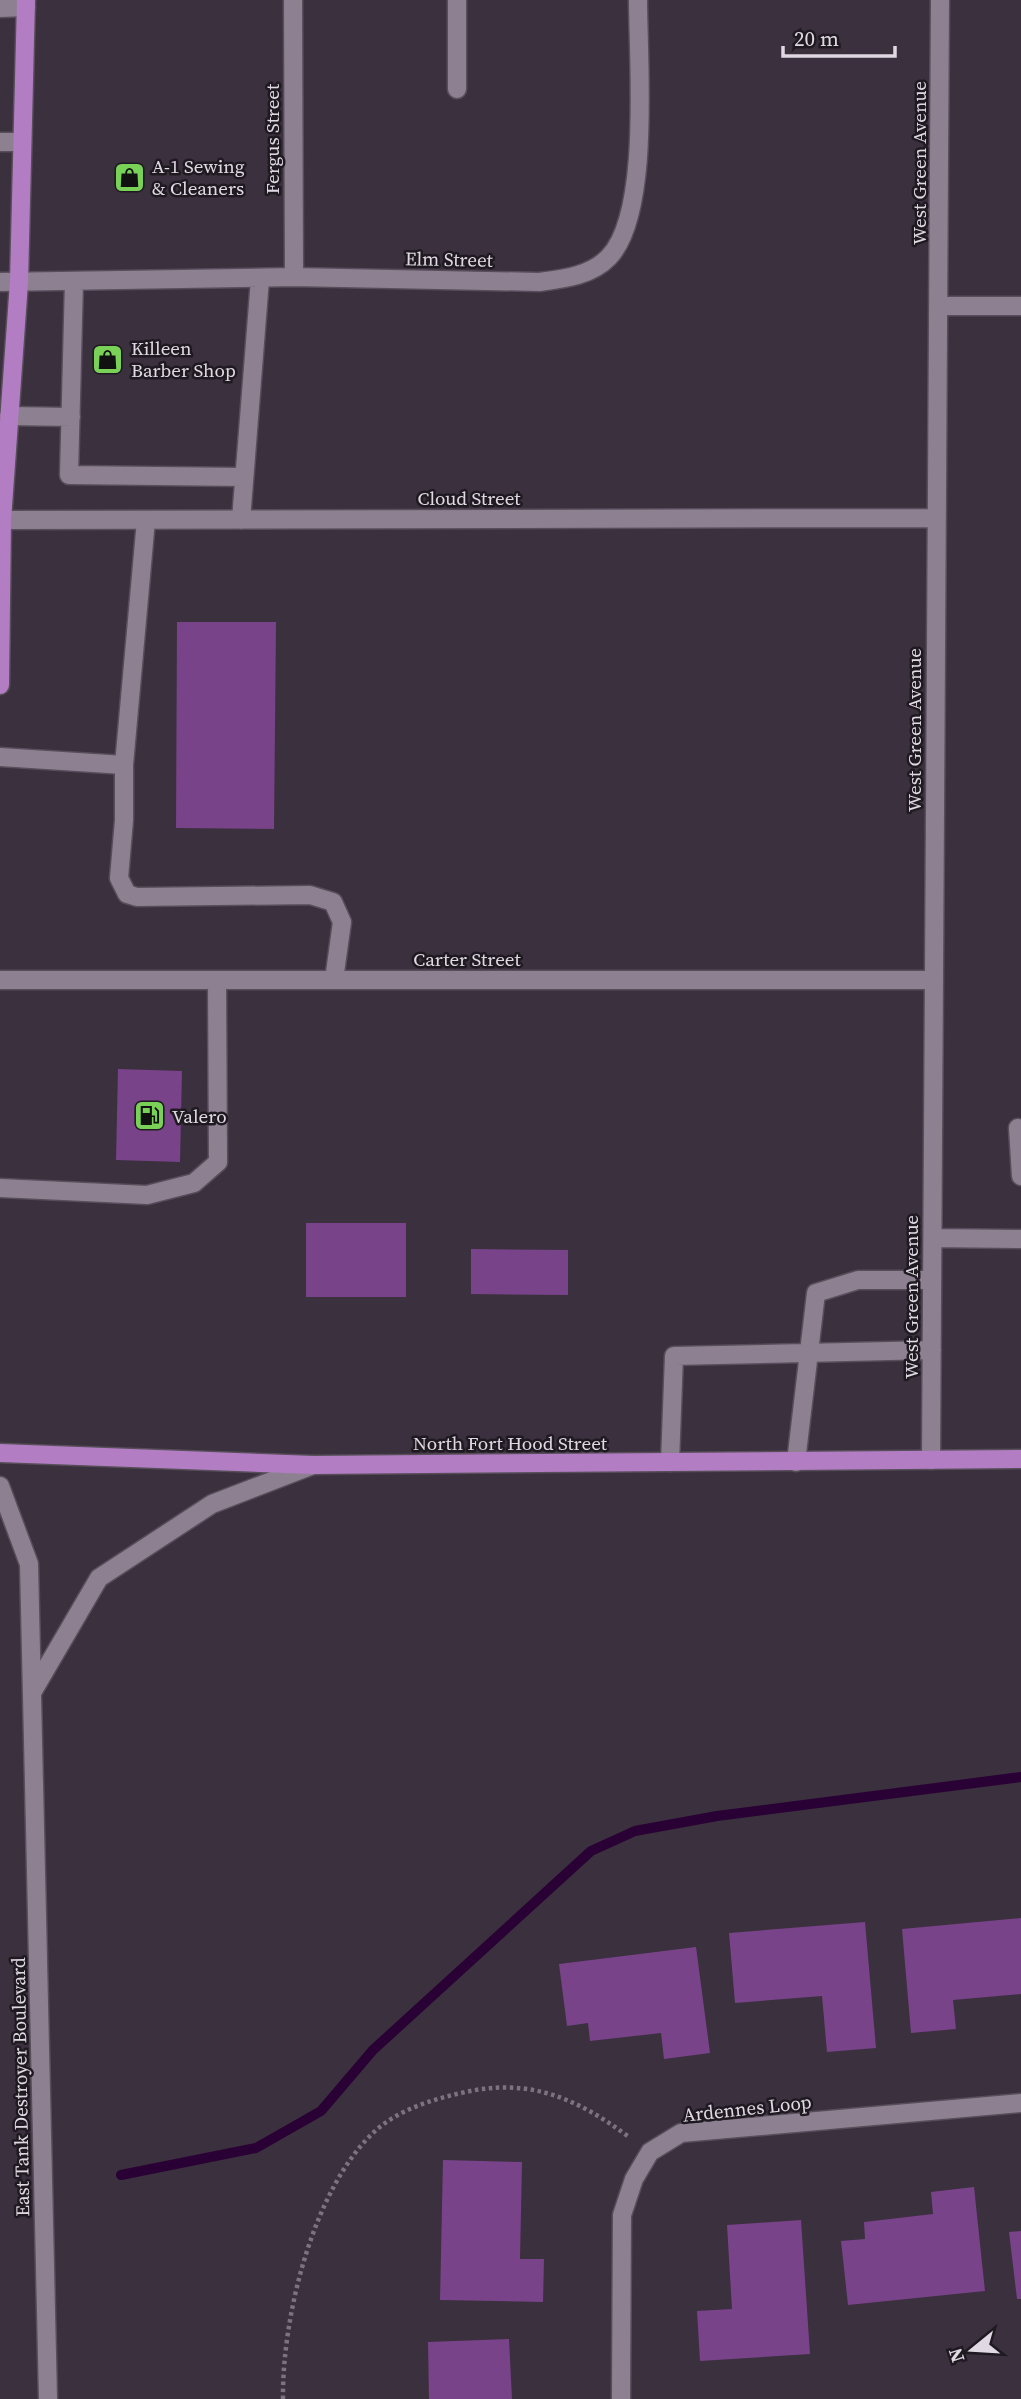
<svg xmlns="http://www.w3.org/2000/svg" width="1021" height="2399" font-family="'Source Serif 4',serif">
	<rect width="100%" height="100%" fill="#3b303e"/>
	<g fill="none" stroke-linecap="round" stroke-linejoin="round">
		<path stroke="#2a0135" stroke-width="10" d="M 121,2175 L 256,2148 L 321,2111 L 373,2050 L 591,1851 L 635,1831 L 717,1816 L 1021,1777"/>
	</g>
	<path fill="#784389" d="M 177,622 L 276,622 L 274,829 L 176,828 Z
		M 118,1069 L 182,1071 L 180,1162 L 116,1160 Z
		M 306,1223 L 406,1223 L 406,1297 L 306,1297 Z
		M 471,1249 L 568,1250 L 568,1295 L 471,1294 Z
		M 1021,1918 L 1021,1994 L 953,2000 L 956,2029 L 911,2033 L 902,1929 Z
		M 865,1922 L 876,2048 L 827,2052 L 822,1996 L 735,2003 L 729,1933 Z
		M 696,1947 L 710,2053 L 664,2059 L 661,2033 L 590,2041 L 588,2023 L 567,2026 L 559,1964 Z
		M 443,2160 L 522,2162 L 520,2259 L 544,2259 L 543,2302 L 440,2300 Z
		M 974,2187 L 985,2291 L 848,2305 L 841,2241 L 865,2239 L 864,2222 L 933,2214 L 931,2192 Z
		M 801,2220 L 810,2354 L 700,2361 L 697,2311 L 732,2309 L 727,2225 Z
		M 1021,2231 L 1021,2299 L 1017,2299 L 1009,2232 Z
		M 509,2339 L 512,2399 L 429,2399 L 428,2342 Z"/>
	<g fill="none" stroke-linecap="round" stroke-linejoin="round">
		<defs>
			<path id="minor" d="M 293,0 L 294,277
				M 0,8 L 26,7
				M 457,89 L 457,0
				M 0,142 L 22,142
				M 74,281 L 69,475 L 244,477
				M 0,282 L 294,277 L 539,282 C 563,279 591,276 609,257 C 651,213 638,61 638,0
				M 940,306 L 1021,306
				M 9,416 L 71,417
				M 2,520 L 935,518
				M 241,520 L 260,279
				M 0,757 L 124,765 L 124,820 L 119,878 L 127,894 L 137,897 L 310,895 L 333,902 L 342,922 L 334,980
				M 124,765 L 146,520
				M 0,980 L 934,980
				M 1018,1128 L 1021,1176
				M 0,1188 L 147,1195 L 194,1183 L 218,1162 L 217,981
				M 933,1238 L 1021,1239
				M 931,1460 L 940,0
				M 670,1462 L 674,1356 L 932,1350
				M 796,1462 L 816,1293 L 858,1280 L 932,1280
				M 0,1486 L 29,1564 L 48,2399
				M 33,1691 L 99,1578 L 212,1504 L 313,1465
				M 621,2399 L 622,2215 L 634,2179 L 650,2152 L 681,2133 L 1021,2103"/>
			<path id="major" d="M 0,685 L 2,520 L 19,282 L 26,0
				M 0,1453 L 313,1465 L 1021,1459"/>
		</defs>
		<use href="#minor" stroke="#574e5a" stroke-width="21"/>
		<use href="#major" stroke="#574e5a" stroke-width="21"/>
		<path stroke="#7c737f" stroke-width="4.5" stroke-dasharray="3.5 3.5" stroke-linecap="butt" d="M 283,2399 C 282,2318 313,2189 374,2132 C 398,2110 430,2100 461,2093 C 528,2077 575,2097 629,2137"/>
		<use href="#minor" stroke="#8d8091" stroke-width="18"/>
		<use href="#major" stroke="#b27dc3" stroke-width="18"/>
	</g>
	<defs>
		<symbol id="shop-square" viewBox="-11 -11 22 22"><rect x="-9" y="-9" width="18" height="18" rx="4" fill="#7ad157" stroke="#1f1a21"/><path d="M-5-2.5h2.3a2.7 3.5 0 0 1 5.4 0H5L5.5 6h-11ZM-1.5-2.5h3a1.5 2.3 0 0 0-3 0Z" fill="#111"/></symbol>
		<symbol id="fuel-square" viewBox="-11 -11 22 22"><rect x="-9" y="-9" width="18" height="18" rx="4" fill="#7ad157" stroke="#1f1a21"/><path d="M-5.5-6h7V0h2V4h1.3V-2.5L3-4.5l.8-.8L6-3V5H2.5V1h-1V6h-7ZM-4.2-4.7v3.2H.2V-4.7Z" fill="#111"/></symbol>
	</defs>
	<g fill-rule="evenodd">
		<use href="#shop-square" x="112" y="160" width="35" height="35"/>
		<use href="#shop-square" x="90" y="342" width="35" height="35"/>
		<use href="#fuel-square" x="132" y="1098" width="35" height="35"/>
	</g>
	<g text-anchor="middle" stroke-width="5" stroke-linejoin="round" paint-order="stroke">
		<g font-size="19" fill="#e0d9e3" stroke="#1f1a21">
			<text transform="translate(272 139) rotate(-90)" y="7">Fergus Street</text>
			<text transform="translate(919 163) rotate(-90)" y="7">West Green Avenue</text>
			<text transform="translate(449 259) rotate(1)" y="7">Elm Street</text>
			<text x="469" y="505">Cloud Street</text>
			<text transform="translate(914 730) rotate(-90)" y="7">West Green Avenue</text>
			<text x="467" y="966">Carter Street</text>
			<text transform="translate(911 1297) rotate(-90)" y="7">West Green Avenue</text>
			<text x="510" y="1450">North Fort Hood Street</text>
			<text transform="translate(20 2087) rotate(-91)" y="7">East Tank Destroyer Boulevard</text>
			<text transform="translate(747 2108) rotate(-6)" y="7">Ardennes Loop</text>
		</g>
		<g font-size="19" fill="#e0d9e3" stroke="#1f1a21" text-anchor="start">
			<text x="152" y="173">A-1 Sewing<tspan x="152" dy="22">&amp; Cleaners</tspan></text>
			<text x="131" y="355">Killeen<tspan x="131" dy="22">Barber Shop</tspan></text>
			<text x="172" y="1123">Valero</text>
		</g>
	</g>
	<g transform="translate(972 2350) rotate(252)" stroke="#1f1a21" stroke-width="5" paint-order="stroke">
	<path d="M0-5L12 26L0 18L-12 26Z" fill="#e0d9e3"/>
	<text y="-10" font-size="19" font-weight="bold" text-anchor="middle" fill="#e0d9e3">N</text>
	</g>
	<path d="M783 46v10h112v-10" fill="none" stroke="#e0d9e3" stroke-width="3.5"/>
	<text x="794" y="46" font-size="21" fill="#e0d9e3" stroke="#1f1a21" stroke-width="5" paint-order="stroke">20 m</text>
</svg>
